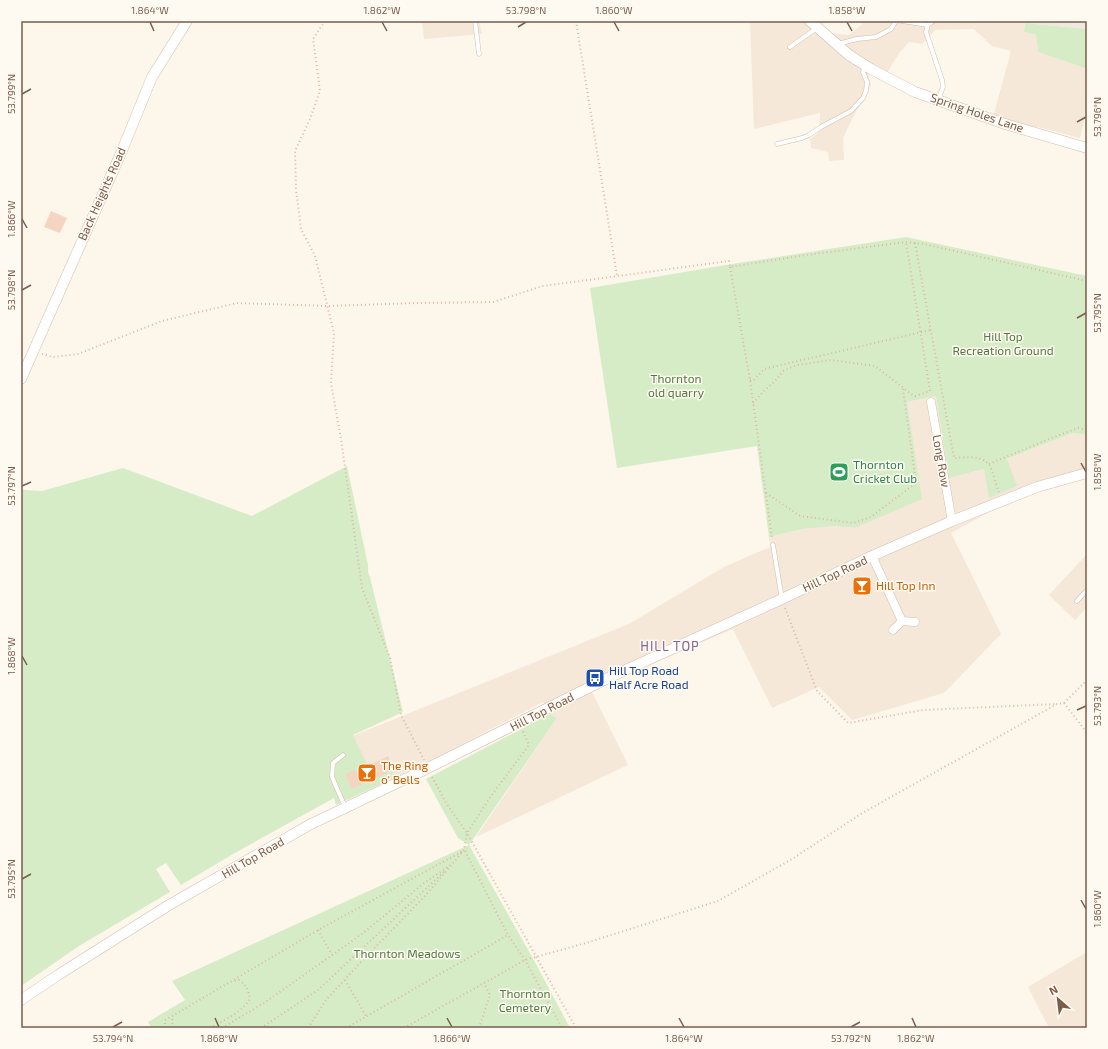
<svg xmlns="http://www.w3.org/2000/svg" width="1108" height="1049" font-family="'Exo 2',sans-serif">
	<rect width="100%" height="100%" fill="#fdf6ea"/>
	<path fill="#f5e8d8" d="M 422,21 L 479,21 L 482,34 L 424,39 Z
		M 750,21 L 817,21 L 831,33 L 849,35 L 866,21 L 1025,21 L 1024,32 L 1036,35 L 1038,52 L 1087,69 L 1087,109 L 1080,138 L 1038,127 L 1031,137 L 991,125 L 1011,51 L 992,46 L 974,29 L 935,30 L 923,44 L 909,42 L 900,52 L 882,81 L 868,73 L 871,85 L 853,117 L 843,138 L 844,160 L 829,161 L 828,152 L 811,148 L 810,139 L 819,132 L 820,113 L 754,129 Z
		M 936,396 L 949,478 L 984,469 L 1073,433 L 1087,435 L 1087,478 L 1042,491 L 1002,505 L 951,533 L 1001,634 L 944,693 L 852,720 L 819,687 L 772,708 L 733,629 L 591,690 L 628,765 L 476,837 L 557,718 L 550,714 L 543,702 L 438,757 L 336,805 L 323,748 L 629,624 L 724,567 L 770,547 L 769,537 L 803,529 L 835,526 L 855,528 L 907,402 Z
		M 1087,554 L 1087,607 L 1075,620 L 1049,595 Z
		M 1087,952 L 1087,1028 L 1049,1028 L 1028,987 Z"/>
	<path fill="#efe8e3" d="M 1025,21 L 1087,21 L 1087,29 L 1025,23 Z"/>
	<path fill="#d6ecc7" d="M 1025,23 L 1087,29 L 1087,69 L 1038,52 L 1036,35 L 1024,32 Z
		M 906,237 L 1087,276 L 1087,435 L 1073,433 L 1007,459 L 1017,486 L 989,498 L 984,469 L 949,478 L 936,396 L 907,402 L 922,499 L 855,528 L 835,526 L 803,529 L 769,537 L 757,446 L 617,468 L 590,288 L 726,265 Z
		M 347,466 L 368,565 L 368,572 L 370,577 L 403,712 L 353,735 L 368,766 L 388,756 L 394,778 L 336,805 L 334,798 L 233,854 L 181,885 L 166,863 L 156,869 L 170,892 L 79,946 L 21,986 L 21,488 L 25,490 L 42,491 L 123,468 L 252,516 Z
		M 550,714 L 557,718 L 469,845 L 536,964 L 570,1028 L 152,1028 L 148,1022 L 185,1000 L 172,981 L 469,845 L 458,838 L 426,779 Z"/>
	<path fill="#f4d5c1" d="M 51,211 L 67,218 L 60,233 L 44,227 Z
		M 388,756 L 392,765 L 387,768 L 389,772 L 352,789 L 345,774 L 355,770 L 356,772 Z"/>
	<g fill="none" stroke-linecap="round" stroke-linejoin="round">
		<defs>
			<path id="service" d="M 475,21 L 479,54
				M 902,21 L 928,25
				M 933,21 L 928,25 L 926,32 L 942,80 L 943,87 L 938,100
				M 838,44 L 857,39 L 876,37 L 891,29 L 896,21
				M 790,47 L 817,28
				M 777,144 L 802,138 L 809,135 L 821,127 L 851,111 L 863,98 L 866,91 L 867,82 L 863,72 L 865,66
				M 773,545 L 782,599
				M 1077,601 L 1087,590
				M 343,755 L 333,763 L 332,777 L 345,807"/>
			<path id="minor" d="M 931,402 L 952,521
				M 872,556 L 902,621 L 893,630
				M 902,621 L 915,622"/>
			<path id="tertiary" d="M 810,21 L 849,55 L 871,69 L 915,92 L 1005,124 L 1087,148
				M 21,379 L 121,153 L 152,77 L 187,21
				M 21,1000 L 58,975 L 169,905 L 311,824 L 345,808 L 428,768 L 608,678 L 782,599 L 872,556 L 952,521 L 1037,487 L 1087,473"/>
		</defs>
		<use href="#service" stroke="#d1beae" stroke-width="5"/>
		<use href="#minor" stroke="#d1beae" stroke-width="9"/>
		<use href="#tertiary" stroke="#d1beae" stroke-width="11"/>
		<path stroke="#dab8a3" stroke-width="2" stroke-dasharray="1 3" stroke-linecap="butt" d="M 325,21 L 313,39 L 320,91 L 310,119 L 295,151 L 296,189 L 301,229 L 315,256 L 334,333 L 331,383 L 341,439 L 362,588 L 390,658 L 401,715 L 424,760
			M 576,21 L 617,276
			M 915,243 L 954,458 C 965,457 983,455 989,465 C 993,471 996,485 999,492
			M 730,267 L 750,380 L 772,538
			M 42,354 L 53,357 L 78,354 L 162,321 L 237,303 L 328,306 L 417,303 L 493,302 L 543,286 L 729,261 L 730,267 L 806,255 L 906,242 L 924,244 L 1087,281
			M 750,380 L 754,380 L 764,369 L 930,330
			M 753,403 L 763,392 L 778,378 L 783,371 L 797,365 L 831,360 L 875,366 L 911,394 L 915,396 L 930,391 L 906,242
			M 989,464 L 1054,437 L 1078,428 L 1087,430
			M 766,493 L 800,516 L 853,523 L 871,517 L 916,483 L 903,389
			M 785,608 L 817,691 L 848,723 L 923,710 L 1056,704
			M 1064,703 L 1087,733
			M 432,777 L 446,803 L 467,833 L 576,1028
			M 465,851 L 508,935 L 525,960 L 562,1028
			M 318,930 L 332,955
			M 345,980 L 366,1016
			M 165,1028 L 165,1020 L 174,1015 L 318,930 L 463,851
			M 173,1028 L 172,1021 L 173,1016
			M 210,1028 C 224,1020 241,1013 250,999 C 248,989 247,986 239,980 L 233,981
			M 222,1028 L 264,1003 L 362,934 L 424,883 L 452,864
			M 261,1028 L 318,990 L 446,870
			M 308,1028 L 326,1000 L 360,963 L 425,896 L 464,850 L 467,833 L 491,796 L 529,745 L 523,731
			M 346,1028 L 508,935
			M 404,1028 L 525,960 L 586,943 L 718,901 L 792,859 L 864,812 L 1057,704 L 1064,703 L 1087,680
			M 479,1028 L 490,995 L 484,983"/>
		<use href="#service" stroke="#fff" stroke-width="4"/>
		<use href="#minor" stroke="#fff" stroke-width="8"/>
		<use href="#tertiary" stroke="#fff" stroke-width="10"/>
	</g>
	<path fill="none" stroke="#7a5c4b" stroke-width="1.5" d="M 150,22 L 154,31M 382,22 L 387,31M 614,22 L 619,31M 847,22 L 852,31M 518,27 L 526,22M 22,94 L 31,89M 1077,122 L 1086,117M 22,219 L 27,228M 22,290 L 31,285M 1077,318 L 1086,313M 1081,463 L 1086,472M 22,486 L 31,482M 22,656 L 27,665M 1077,710 L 1086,706M 22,879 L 31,874M 1081,900 L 1086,909M 215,1018 L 219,1027M 447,1018 L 452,1027M 679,1018 L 684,1027M 912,1018 L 916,1027M 113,1027 L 122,1022M 851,1027 L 860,1022"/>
	<defs>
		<symbol id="stadium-square" viewBox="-11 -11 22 22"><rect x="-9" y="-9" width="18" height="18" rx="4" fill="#2e9e5b" stroke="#fffaf1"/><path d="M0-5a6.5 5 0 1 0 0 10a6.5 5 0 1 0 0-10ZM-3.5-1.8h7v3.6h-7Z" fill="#fff"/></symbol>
		<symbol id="bar-square" viewBox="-11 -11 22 22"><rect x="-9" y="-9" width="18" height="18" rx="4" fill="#e8710a" stroke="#fffaf1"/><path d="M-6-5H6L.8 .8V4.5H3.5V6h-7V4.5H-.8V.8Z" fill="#fff"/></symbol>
		<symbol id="bus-square" viewBox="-11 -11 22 22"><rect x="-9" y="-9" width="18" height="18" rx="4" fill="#1a4fb4" stroke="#fffaf1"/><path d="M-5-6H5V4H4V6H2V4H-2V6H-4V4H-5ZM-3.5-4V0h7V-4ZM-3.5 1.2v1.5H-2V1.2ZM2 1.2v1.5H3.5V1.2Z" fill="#fff"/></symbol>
	</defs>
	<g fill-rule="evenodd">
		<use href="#stadium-square" x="828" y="461" width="22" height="22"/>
		<use href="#bar-square" x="851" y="575" width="22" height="22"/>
		<use href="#bus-square" x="584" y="667" width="22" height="22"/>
		<use href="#bar-square" x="356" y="762" width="22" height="22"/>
	</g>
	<g text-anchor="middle" stroke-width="3" stroke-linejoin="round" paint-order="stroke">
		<g font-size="12" fill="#7a5c4b" stroke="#fffaf1">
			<text transform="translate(977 113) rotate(19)" y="4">Spring Holes Lane</text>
			<text transform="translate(102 194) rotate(-66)" y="4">Back Heights Road</text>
			<text transform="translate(941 461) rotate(80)" y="4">Long Row</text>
			<text transform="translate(835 574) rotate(-25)" y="4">Hill Top Road</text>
			<text transform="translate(542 712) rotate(-27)" y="4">Hill Top Road</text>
			<text transform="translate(253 858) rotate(-30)" y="4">Hill Top Road</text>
		</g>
		<g font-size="12" fill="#517a40" stroke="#fffaf1">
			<text x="1003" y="341">Hill Top<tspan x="1003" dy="14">Recreation Ground</tspan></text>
			<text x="676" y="383">Thornton<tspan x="676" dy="14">old quarry</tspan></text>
			<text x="407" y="958">Thornton Meadows</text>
			<text x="525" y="998">Thornton<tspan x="525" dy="14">Cemetery</tspan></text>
		</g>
		<g font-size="12" fill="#27864d" stroke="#fffaf1" text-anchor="start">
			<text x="853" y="469">Thornton<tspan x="853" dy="14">Cricket Club</tspan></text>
		</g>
		<g font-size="12" fill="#c56008" stroke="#fffaf1" text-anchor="start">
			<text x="876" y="590">Hill Top Inn</text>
			<text x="381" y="770">The Ring<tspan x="381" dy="14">o' Bells</tspan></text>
		</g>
		<g font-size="12" fill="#164399" stroke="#fffaf1" text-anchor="start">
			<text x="609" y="675">Hill Top Road<tspan x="609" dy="14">Half Acre Road</tspan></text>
		</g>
		<g font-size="13" letter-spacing="1" fill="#856495" stroke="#fffaf1">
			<text x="670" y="651">HILL TOP</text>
		</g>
	</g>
	<rect width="1108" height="1049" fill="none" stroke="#fffaf1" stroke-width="44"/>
	<g transform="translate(1058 999) rotate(332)" stroke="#fffaf1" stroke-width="3" paint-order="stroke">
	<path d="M0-3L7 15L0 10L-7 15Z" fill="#7a5c4b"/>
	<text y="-6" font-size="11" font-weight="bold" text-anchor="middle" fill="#7a5c4b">N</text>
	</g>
	<rect x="22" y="22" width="1064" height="1005" fill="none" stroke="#7a5c4b" stroke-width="1.5"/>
	<g font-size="10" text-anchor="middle" fill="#7a5c4b">
		<text x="150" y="14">1.864°W</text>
		<text x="382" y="14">1.862°W</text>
		<text x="526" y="14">53.798°N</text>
		<text x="614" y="14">1.860°W</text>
		<text x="847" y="14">1.858°W</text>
		<text transform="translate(11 94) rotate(-90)" y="4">53.799°N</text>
		<text transform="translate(1097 117) rotate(-90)" y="4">53.796°N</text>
		<text transform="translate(11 219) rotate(-90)" y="4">1.866°W</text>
		<text transform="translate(11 290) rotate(-90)" y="4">53.798°N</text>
		<text transform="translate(1097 313) rotate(-90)" y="4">53.795°N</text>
		<text transform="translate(1097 472) rotate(-90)" y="4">1.858°W</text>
		<text transform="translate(11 486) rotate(-90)" y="4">53.797°N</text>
		<text transform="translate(11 656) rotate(-90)" y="4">1.868°W</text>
		<text transform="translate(1097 706) rotate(-90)" y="4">53.793°N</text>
		<text transform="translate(11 879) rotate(-90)" y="4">53.795°N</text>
		<text transform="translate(1097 909) rotate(-90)" y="4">1.860°W</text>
		<text x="113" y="1042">53.794°N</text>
		<text x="219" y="1042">1.868°W</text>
		<text x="452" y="1042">1.866°W</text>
		<text x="684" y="1042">1.864°W</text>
		<text x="851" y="1042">53.792°N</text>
		<text x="916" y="1042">1.862°W</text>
	</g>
</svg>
